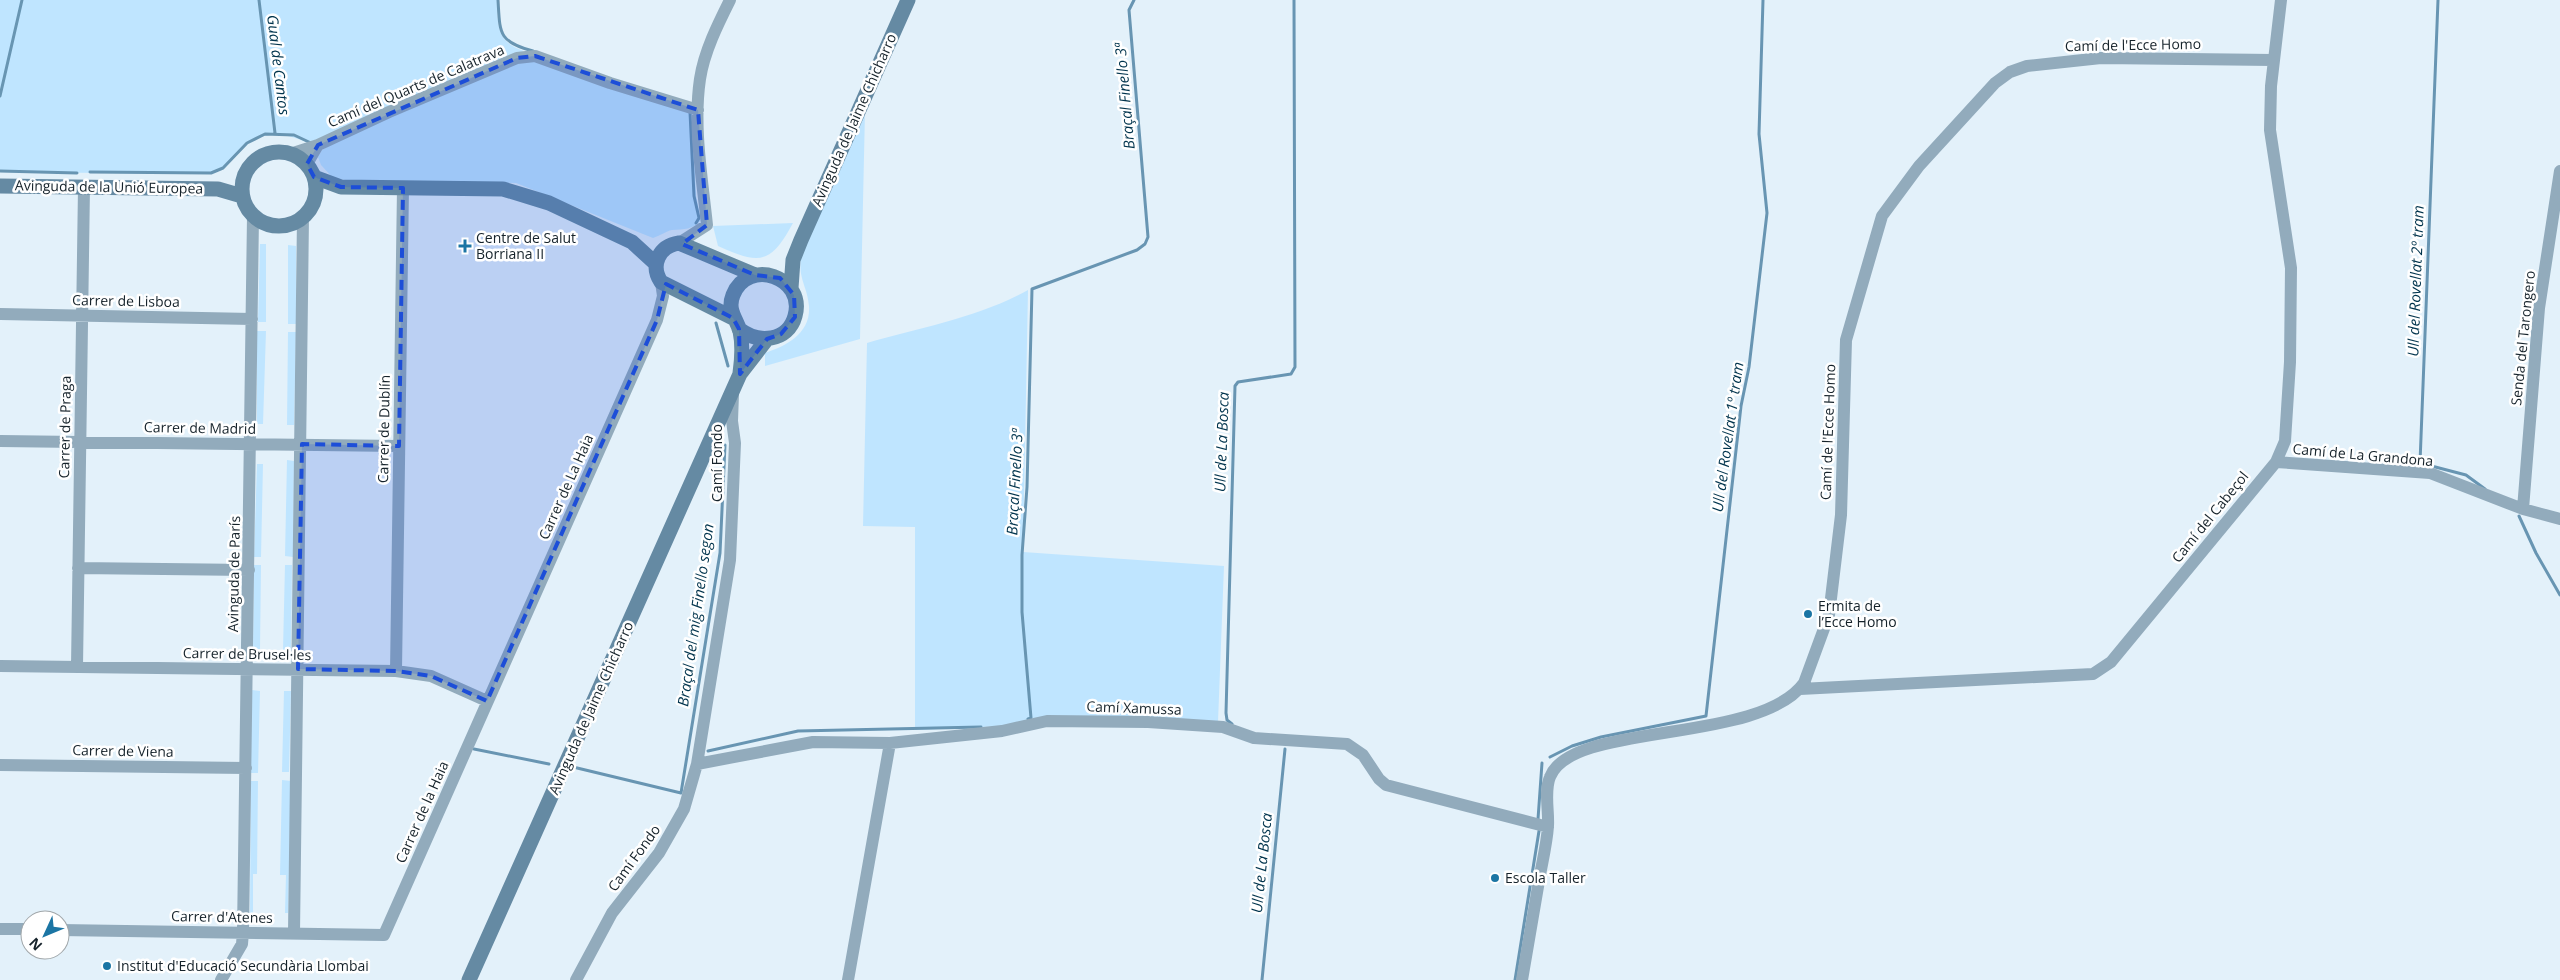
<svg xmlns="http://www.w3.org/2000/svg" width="2560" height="980" font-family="'Open Sans',sans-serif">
	<rect width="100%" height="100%" fill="#e3f1fa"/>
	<path fill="#bfe5ff" d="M 0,0 L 497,0 C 498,25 496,42 524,51 L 308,143 C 285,132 259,130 240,150 C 230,160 225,170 211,174 L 0,172 Z
		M 530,60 L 692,112 L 696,196 L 701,220 C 693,230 684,229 672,230 C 666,231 660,236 653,238 L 516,183 L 345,180 L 333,178 L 321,165 L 318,157 L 322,150 L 340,139 L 511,65 Z
		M 865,111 L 860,339 L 765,366 L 765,353 C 787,346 811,333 809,306 C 807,285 798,280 801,256 Z
		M 793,223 C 771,264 760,265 718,246 L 713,226 Z
		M 260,244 L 266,244 L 266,322 L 258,322 Z
		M 288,245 L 296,246 L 296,324 L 288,324 Z
		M 1028,290 L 1023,552 L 1224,566 L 1218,722 L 1004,726 L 915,730 L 915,527 L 863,526 L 867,343 C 920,328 980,317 1028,290 Z
		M 257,331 L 266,331 L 263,424 L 257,424 Z
		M 288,332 L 296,332 L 294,425 L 287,425 Z
		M 287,460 L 294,461 L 293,557 L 285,556 Z
		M 257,464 L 263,464 L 261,557 L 254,557 Z
		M 254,565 L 261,565 L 260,649 L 253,649 Z
		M 285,565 L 292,565 L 291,650 L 283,650 Z
		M 252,690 L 260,691 L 258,773 L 250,773 Z
		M 284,691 L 291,691 L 289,772 L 282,772 Z
		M 282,780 L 291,781 L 288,913 L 285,913 L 286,875 L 280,875 Z
		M 251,781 L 258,781 L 257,874 L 253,874 L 253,913 L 250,913 Z"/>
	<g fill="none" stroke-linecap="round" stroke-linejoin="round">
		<path stroke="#6895b2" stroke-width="3" d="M 259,0 L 275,133
			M 498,0 C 500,33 498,42 533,51
			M 2438,0 L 2420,463 L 2466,475 L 2485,489
			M 0,96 L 22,0
			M 690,112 L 694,196 L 699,218 L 696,223
			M 0,171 L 77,173
			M 90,172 L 211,173 L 223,168 L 247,143 L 265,134 L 294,135 L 311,143
			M 716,323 L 728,366
			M 2519,516 L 2536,553 L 2560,595
			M 1028,719 L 1031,718 L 1022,612 L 1022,555 L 1027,487 L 1032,289 L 1137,250 L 1145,244 L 1148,237 L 1129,10 L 1134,0
			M 1232,724 L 1227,720 L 1226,713 L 1235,386 L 1238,382 L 1291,374 L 1295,367 L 1294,0
			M 474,749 L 549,764
			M 708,751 L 798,731 L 981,727
			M 1550,757 L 1572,746 L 1601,737 L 1706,716 L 1741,406 L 1749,367 L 1767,213 L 1759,134 L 1763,0
			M 573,767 L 681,793 L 720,553 L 725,445
			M 1538,819 L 1542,763
			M 1262,980 L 1285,749
			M 1515,980 L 1539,831"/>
		<path stroke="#92abbc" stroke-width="12" d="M 290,154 L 318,145 L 389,112 L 517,58 L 535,56 L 610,83 L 698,110
			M 307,164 L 318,145
			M 679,243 L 707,225 C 702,177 693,126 700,79 C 704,52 718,24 730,0
			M 0,314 L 252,319
			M 0,441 L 399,446
			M 2276,462 L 2430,473 L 2523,509 L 2560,519
			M 2523,509 L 2539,308 L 2560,171
			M 78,568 L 249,570
			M 0,666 L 396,671 L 431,676 L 487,701
			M 77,667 L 84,187
			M 396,671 L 403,188
			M 1800,689 L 2093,674 L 2111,662 L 2276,462 L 2285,441 L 2290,362 L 2291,268 L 2270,130 L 2271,86 L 2281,0
			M 697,764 L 813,742 L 890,743 L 1002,731 L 1047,721 L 1148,722 L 1223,727 L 1254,738 L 1347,744 L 1363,755 L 1379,779 L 1386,785 L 1548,827
			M 0,765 L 246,768
			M 0,929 L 30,929
			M 60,930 L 384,935 L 657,320 L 663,296 L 661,282
			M 294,933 L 303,217
			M 221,980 L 242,944 L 243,932 L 253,216
			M 576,980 L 612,913 L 659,853 L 684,809 L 697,764 L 730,560 L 735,443 L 732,421 L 733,394
			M 848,980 L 890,743
			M 1522,980 C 1528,945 1534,910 1540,875 C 1543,859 1547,842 1548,826 C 1549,811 1544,791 1550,777 C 1571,721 1759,745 1804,683 L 1829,615 L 1841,515 L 1846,340 L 1882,216 L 1919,166 L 1995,83 L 2010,72 L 2027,66 L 2101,58 L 2273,60"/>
		<path stroke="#658aa3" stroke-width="15" d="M242 189a37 37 0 1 1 74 0a37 37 0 1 1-74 0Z
			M 314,177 L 341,187 L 503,189 L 549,203 L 632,242 L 656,264
			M 0,186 L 218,189 L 242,196
			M 791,288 L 793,260 L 801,240 L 908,0
			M 733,318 L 661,282 C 650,265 659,246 679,243 L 755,275
			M 739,329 C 758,344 788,342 795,316 C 806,277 748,257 733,295 C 727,310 736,318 740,331 C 743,345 742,359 740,373
			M 469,980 L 740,374 L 767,339"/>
	</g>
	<path fill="#1d4ed8" fill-opacity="0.2" stroke="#1d4ed8" stroke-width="4" stroke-dasharray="10 6" stroke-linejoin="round" d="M 535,56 L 698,110 L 707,225 L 682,244 L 755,275 L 780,278 L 794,295 L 795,317 L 781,334 L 767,339 L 740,374 L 739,329 L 733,318 L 666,284 L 657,320 L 487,701 L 431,676 L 396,671 L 298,669 L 302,444 L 399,446 L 403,188 L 341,187 L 314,177 L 307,164 L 318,145 L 517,58 Z"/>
	<g fill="#1b75a4" stroke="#fff" stroke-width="2">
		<path d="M462.5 238.5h5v5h5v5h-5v5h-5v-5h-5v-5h5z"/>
		<circle cx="1808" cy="614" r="5"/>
		<circle cx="1495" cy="878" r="5"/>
		<circle cx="107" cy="966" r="5"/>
	</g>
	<g text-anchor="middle" stroke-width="5" stroke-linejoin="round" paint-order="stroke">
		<g font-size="14" fill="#15222a" stroke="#fff">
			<text transform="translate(2133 45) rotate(-1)" y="5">Camí de l'Ecce Homo</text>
			<text transform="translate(416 86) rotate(-23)" y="5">Camí del Quarts de Calatrava</text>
			<text transform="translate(854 120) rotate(-66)" y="5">Avinguda de Jaime Chicharro</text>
			<text transform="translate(109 187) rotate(1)" y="5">Avinguda de la Unió Europea</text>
			<text transform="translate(126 301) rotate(1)" y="5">Carrer de Lisboa</text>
			<text transform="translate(2523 338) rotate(-84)" y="5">Senda del Tarongero</text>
			<text transform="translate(65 427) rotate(-89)" y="5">Carrer de Praga</text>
			<text transform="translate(200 428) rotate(1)" y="5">Carrer de Madrid</text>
			<text transform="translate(384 429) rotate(-89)" y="5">Carrer de Dublín</text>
			<text transform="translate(1828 432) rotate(-88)" y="5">Camí de l'Ecce Homo</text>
			<text transform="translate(2363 455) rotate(5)" y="5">Camí de La Grandona</text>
			<text transform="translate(717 463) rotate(-90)" y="5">Camí Fondo</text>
			<text transform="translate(566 487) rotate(-66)" y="5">Carrer de La Haia</text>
			<text transform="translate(2210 517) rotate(-51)" y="5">Camí del Cabeçol</text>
			<text transform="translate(234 574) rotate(-89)" y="5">Avinguda de París</text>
			<text transform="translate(247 654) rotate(1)" y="5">Carrer de Brusel·les</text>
			<text transform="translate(591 708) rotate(-66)" y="5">Avinguda de Jaime Chicharro</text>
			<text transform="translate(1134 708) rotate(2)" y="5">Camí Xamussa</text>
			<text transform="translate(123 751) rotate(1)" y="5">Carrer de Viena</text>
			<text transform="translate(422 812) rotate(-66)" y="5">Carrer de la Haia</text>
			<text transform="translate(634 858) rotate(-54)" y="5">Camí Fondo</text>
			<text transform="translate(222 917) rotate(1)" y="5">Carrer d'Atenes</text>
		</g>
		<g font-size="14" fill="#15222a" stroke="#fff" text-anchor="start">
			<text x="476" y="243">Centre de Salut<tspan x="476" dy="16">Borriana II</tspan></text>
			<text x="1818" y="611">Ermita de<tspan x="1818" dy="16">l’Ecce Homo</tspan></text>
			<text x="1505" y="883">Escola Taller</text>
			<text x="117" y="971">Institut d'Educació Secundària Llombai</text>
		</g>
		<g font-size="15" font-style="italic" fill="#00344d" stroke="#fff">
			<text transform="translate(278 65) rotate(83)" y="5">Gual de Cantos</text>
			<text transform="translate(1125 96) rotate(-95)" y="5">Braçal Finello 3ª</text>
			<text transform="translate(2416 281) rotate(-88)" y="5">Ull del Rovellat 2º tram</text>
			<text transform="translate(1728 437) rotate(-82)" y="5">Ull del Rovellat 1º tram</text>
			<text transform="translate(1222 442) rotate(-88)" y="5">Ull de La Bosca</text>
			<text transform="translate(1015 482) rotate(-87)" y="5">Braçal Finello 3ª</text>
			<text transform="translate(696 615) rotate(-82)" y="5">Braçal del mig Finello segon</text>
			<text transform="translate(1262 863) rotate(-84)" y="5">Ull de La Bosca</text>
		</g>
	</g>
	<g transform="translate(45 935) rotate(226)"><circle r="24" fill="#ffffff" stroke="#a1a7aa"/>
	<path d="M0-4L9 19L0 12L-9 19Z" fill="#1b75a4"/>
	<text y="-8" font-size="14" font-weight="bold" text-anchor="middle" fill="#15222a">N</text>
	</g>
</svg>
